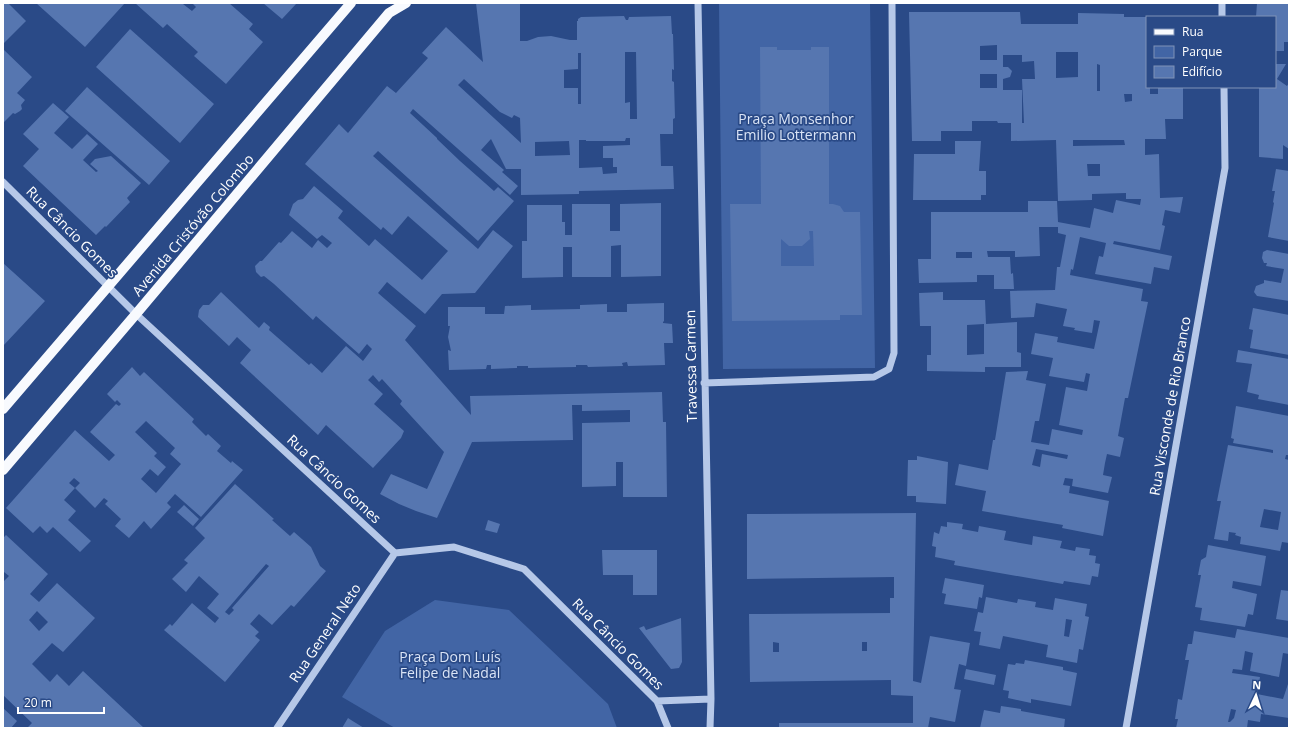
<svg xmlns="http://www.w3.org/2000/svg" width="1292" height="731" font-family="'Open Sans',sans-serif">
	<rect width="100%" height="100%" fill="#2a4a87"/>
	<path fill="#4265a5" d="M 719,3 L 870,3 L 875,368 L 723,369 Z
		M 435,600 L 509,610 L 608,704 L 617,728 L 395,728 L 342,697 L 385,631 Z"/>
	<path fill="#5676b0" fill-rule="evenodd" d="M 3,3 L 8,3 L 26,21 L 3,44 Z
		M 36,3 L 125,3 L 85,47 Z
		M 135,3 L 184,3 L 183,4 L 192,11 L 196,7 L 192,3 L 229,3 L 253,24 L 249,29 L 263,42 L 226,84 L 194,56 L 198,52 L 167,24 L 163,28 Z
		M 263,3 L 297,3 L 282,19 Z
		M 476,3 L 520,3 L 520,41 L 527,41 L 538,37 L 551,36 L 570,40 L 577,40 L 577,21 L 578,21 L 578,19 L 581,17 L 624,16 L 626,20 L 628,20 L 629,17 L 671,16 L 672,34 L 673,34 L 674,70 L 672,69 L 672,81 L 674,82 L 675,118 L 673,119 L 673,134 L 660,134 L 661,166 L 673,166 L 674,189 L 579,191 L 579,194 L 521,195 L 521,169 L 506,169 L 491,139 L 481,150 L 504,170 L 502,172 L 518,186 L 510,195 L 413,109 L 410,113 L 437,138 L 437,139 L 460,161 L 494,191 L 498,187 L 514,201 L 478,241 L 378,151 L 373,156 L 478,249 L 493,230 L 513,246 L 475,293 L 442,294 L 425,314 L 387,282 L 378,293 L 416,326 L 405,340 L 471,415 L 470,396 L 662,392 L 663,422 L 666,422 L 667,497 L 623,497 L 623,462 L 616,462 L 616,486 L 582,487 L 582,423 L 630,422 L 630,410 L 582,411 L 582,405 L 572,405 L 573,440 L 472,442 L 437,518 L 416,511 L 399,504 L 380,494 L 391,474 L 427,489 L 444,452 L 400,404 L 402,401 L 382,379 L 379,382 L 373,375 L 368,380 L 383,394 L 374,404 L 404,431 L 401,438 L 373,468 L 326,425 L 318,435 L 240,363 L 251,350 L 237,337 L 229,346 L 198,317 L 199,310 L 203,305 L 209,305 L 221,292 L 259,328 L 264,322 L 270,327 L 269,330 L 309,365 L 311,363 L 322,373 L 346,346 L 363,361 L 372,349 L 367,344 L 359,354 L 316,316 L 313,320 L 274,284 L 264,276 L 261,277 L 256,272 L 255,266 L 260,261 L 262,261 L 279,242 L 281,243 L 292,231 L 312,248 L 318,240 L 327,248 L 332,243 L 322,235 L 317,239 L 289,215 L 293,204 L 298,200 L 303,199 L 314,186 L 343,211 L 338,218 L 369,246 L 375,239 L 422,280 L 448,251 L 408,216 L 392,235 L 383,227 L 381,230 L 305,164 L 339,124 L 348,133 L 387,86 L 396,93 L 428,58 L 422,53 L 446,27 L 483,62 ZM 625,52 L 636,52 L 637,119 L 630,119 L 630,102 L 625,103 ZM 578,53 L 581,53 L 581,104 L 578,104 L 578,88 L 564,88 L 564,70 L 578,69 ZM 464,79 L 500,112 L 512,118 L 514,115 L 520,118 L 521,143 L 458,85 ZM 626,138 L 630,138 L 630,145 L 603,146 L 603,158 L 613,158 L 613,167 L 617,167 L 617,173 L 603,174 L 602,167 L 579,168 L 579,140 L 586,140 L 586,141 L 625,141 ZM 569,141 L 570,155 L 535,156 L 535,142 Z
		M 1257,3 L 1289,3 L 1289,42 L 1284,42 L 1284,51 L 1275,51 L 1275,17 L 1256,17 Z
		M 909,12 L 1020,12 L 1021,24 L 1078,24 L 1078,13 L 1124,14 L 1124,17 L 1147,17 L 1147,87 L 1150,87 L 1150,94 L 1158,94 L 1158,87 L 1183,87 L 1183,119 L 1165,119 L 1166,139 L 1145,139 L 1145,155 L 1159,154 L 1160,198 L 1183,197 L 1180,213 L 1165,210 L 1162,225 L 1165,226 L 1160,250 L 1114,241 L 1113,244 L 1172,256 L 1169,270 L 1154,267 L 1151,284 L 1095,274 L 1099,256 L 1103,257 L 1106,243 L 1080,237 L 1073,270 L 1071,269 L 1070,275 L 1143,289 L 1141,301 L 1148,302 L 1128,398 L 1125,398 L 1118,436 L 1124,438 L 1120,457 L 1107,454 L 1105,463 L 1103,475 L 1112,477 L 1108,493 L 1072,486 L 1073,479 L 1065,478 L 1063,485 L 1070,486 L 1069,493 L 1109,501 L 1103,536 L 1062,528 L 1063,525 L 982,511 L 986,491 L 955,485 L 959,464 L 988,470 L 993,440 L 995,440 L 1006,372 L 1028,371 L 1026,380 L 1046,384 L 1039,421 L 1035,421 L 1031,442 L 1049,445 L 1052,429 L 1082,435 L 1083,430 L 1059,425 L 1066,387 L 1087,391 L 1090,374 L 1086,373 L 1084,382 L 1049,376 L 1053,358 L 1031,354 L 1035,333 L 1058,337 L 1057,342 L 1094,349 L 1100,321 L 1094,320 L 1092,333 L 1074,330 L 1075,328 L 1063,326 L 1067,309 L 1036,303 L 1034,317 L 1011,318 L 1010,291 L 1055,290 L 1057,267 L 1060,267 L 1066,235 L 1058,233 L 1058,227 L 1039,227 L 1040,256 L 1015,257 L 1015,251 L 987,251 L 988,257 L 1010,257 L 1011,274 L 1013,273 L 1014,289 L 994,289 L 994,275 L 977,275 L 977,282 L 919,283 L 918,259 L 931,259 L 931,212 L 1028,212 L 1028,201 L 1057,201 L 1058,222 L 1090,228 L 1094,208 L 1113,213 L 1116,200 L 1140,205 L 1141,199 L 1126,199 L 1126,193 L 1092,194 L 1092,200 L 1058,201 L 1056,140 L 1011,141 L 1011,123 L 998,123 L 997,121 L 972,121 L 972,131 L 941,131 L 941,141 L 912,141 ZM 997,45 L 997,60 L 980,60 L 980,46 ZM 1056,52 L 1078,52 L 1078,77 L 1056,78 ZM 1003,55 L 1022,55 L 1022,62 L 1034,61 L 1035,79 L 1022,79 L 1024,123 L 1022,123 L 1022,90 L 1003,90 L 1003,79 L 1010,77 L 1012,71 L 1008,67 L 1003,67 ZM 1097,64 L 1100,65 L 1100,91 L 1097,91 ZM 980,74 L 997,74 L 997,88 L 980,88 ZM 1124,94 L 1132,94 L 1132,101 L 1125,102 ZM 1073,140 L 1124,140 L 1125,145 L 1073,146 ZM 1087,164 L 1100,164 L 1100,176 L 1088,176 ZM 956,252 L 972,252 L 972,258 L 956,258 ZM 1036,449 L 1068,455 L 1067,459 L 1042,454 L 1040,467 L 1032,465 Z
		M 130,29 L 214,104 L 180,143 L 96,67 Z
		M 760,47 L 777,47 L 777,50 L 811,50 L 811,47 L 829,47 L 829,204 L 833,204 L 840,206 L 844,212 L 860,212 L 862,315 L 840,315 L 840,320 L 732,321 L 730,204 L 761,204 ZM 809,231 L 813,231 L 814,266 L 781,266 L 781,239 L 789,246 L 802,246 L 810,239 Z
		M 3,49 L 32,77 L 17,93 L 25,100 L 21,105 L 22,109 L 20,111 L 15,114 L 13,113 L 3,123 Z
		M 1275,64 L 1286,64 L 1277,79 L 1287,86 L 1289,83 L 1289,149 L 1283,145 L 1283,159 L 1259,157 L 1259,87 L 1275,87 Z
		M 87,87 L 170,161 L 149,185 L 65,111 Z
		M 53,103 L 69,117 L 54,133 L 72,149 L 87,134 L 98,144 L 83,160 L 96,172 L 98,171 L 90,164 L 95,159 L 111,156 L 141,183 L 127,198 L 130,202 L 106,227 L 105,226 L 96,235 L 23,166 L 39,149 L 23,134 Z
		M 955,141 L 981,141 L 979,171 L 986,171 L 986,195 L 981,195 L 981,200 L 913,200 L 914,154 L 955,154 Z
		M 1276,169 L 1289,171 L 1289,241 L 1268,237 L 1274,203 L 1273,202 L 1275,191 L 1272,191 Z
		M 661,203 L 661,276 L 621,277 L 621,245 L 611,246 L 611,277 L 572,277 L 572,247 L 563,247 L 563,277 L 522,278 L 522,241 L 527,241 L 527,205 L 562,205 L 562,222 L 565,222 L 565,235 L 572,235 L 572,204 L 610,204 L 610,231 L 620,231 L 620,204 Z
		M 1267,250 L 1289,254 L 1289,301 L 1257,296 L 1254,292 L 1256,286 L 1264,283 L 1264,280 L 1281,283 L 1284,269 L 1266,266 L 1267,263 L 1264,263 L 1262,258 L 1263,252 Z
		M 3,263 L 45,301 L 3,346 Z
		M 943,292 L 943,300 L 985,300 L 986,324 L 1017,322 L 1017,352 L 1021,353 L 1021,367 L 985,367 L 985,372 L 927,371 L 927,355 L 931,355 L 931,326 L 920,326 L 919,293 ZM 984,324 L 984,354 L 967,355 L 967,325 Z
		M 664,303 L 664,322 L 663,321 L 663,323 L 672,324 L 673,343 L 664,343 L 665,365 L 628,366 L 627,362 L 622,363 L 623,366 L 588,367 L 587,365 L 576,365 L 576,367 L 528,368 L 528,366 L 517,366 L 517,368 L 491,369 L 491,365 L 487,365 L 486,369 L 449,370 L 448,350 L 451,351 L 448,337 L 450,326 L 448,326 L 448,307 L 485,307 L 485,314 L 504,314 L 505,306 L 531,305 L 531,310 L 580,309 L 580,305 L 607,304 L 607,312 L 627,312 L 627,304 Z
		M 1253,308 L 1289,315 L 1289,355 L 1250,348 L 1253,330 L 1249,329 Z
		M 1238,350 L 1289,359 L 1289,405 L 1258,399 L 1259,395 L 1247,392 L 1252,364 L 1236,362 Z
		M 132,367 L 140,376 L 144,372 L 194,419 L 192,422 L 206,436 L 208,434 L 221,446 L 217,451 L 231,463 L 232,461 L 243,470 L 201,517 L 175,494 L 167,503 L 171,507 L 151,529 L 144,521 L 129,538 L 115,526 L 121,519 L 105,504 L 108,501 L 104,498 L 95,508 L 75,488 L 80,483 L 74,478 L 69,483 L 75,488 L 64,500 L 76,511 L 68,520 L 91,541 L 80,552 L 53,527 L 47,533 L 40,526 L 33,533 L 6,508 L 75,430 L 109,461 L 115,455 L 90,432 L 116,404 L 119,406 L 121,404 L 117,400 L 115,402 L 107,394 ZM 146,421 L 175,448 L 170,454 L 181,464 L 156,493 L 141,479 L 150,469 L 158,476 L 166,467 L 154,456 L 157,453 L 135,432 Z
		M 1236,406 L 1289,416 L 1289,455 L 1286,455 L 1285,459 L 1289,460 L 1289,543 L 1282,542 L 1280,551 L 1240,544 L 1241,537 L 1235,535 L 1236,533 L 1229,532 L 1228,541 L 1214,539 L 1221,501 L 1217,501 L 1228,445 L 1273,453 L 1273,450 L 1233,443 L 1234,439 L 1231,438 ZM 1264,509 L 1281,512 L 1278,530 L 1260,527 Z
		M 917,456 L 948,462 L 946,504 L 916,502 L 916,496 L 907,496 L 908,460 L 917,460 Z
		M 235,484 L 274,519 L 272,520 L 290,536 L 294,532 L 311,547 L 320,566 L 326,571 L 294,607 L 291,605 L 272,625 L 259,614 L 250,624 L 259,632 L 255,636 L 260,640 L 225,682 L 164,630 L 170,624 L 172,626 L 192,603 L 215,623 L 219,618 L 207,608 L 219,594 L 199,576 L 186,592 L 172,579 L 188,563 L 184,560 L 205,538 L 195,528 ZM 266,564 L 269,566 L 232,608 L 234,610 L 229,615 L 225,612 Z
		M 184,505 L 199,519 L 193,526 L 177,512 Z
		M 916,513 L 913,681 L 921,683 L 930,636 L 970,643 L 966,666 L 959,664 L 954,689 L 961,690 L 955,722 L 930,717 L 928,728 L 779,728 L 779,723 L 913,723 L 913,696 L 891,695 L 891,680 L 750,682 L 749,614 L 890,613 L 890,598 L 894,598 L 894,577 L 747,579 L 747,514 ZM 773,642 L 779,643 L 779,652 L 773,652 ZM 862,642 L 867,642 L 867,651 L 862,651 Z
		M 488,520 L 500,524 L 497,533 L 485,530 Z
		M 947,522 L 963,524 L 962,529 L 978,532 L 979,526 L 1006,531 L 1004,540 L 1032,545 L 1033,536 L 1062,541 L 1060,548 L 1075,551 L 1076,547 L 1090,549 L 1089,555 L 1096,556 L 1095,563 L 1100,564 L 1098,577 L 1092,576 L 1090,585 L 1064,581 L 1063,584 L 954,565 L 955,561 L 935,557 L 936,547 L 932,546 L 934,532 L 939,534 L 941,526 L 947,527 Z
		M 6,535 L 48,574 L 30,594 L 39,602 L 57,583 L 95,618 L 63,652 L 52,643 L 32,664 L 50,682 L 57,674 L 69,686 L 83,671 L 144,728 L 27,728 L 32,723 L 3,695 L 3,582 L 9,576 L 4,572 L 3,573 L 3,538 ZM 37,611 L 48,622 L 39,631 L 29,620 Z
		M 1208,545 L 1266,556 L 1261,586 L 1233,581 L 1232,588 L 1257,594 L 1253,615 L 1248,614 L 1245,627 L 1200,620 L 1202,608 L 1195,607 L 1201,575 L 1198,575 L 1201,560 L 1206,557 Z
		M 602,550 L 657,550 L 657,595 L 633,595 L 633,575 L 603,575 Z
		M 945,578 L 984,585 L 982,598 L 979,597 L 977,609 L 944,604 L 946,594 L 942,593 Z
		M 1281,590 L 1289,591 L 1289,621 L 1276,619 Z
		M 986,597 L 1017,603 L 1018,599 L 1036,602 L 1035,607 L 1053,610 L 1055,598 L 1087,604 L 1085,616 L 1089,617 L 1083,650 L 1079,649 L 1077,663 L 1046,657 L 1048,645 L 1003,636 L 1000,649 L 979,645 L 981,632 L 974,631 L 978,612 L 983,613 ZM 1066,619 L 1072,620 L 1069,637 L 1064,636 Z
		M 681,618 L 682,662 L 679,668 L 671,669 L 639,628 L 644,626 L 646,630 Z
		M 1237,629 L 1289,638 L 1289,654 L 1283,653 L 1279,677 L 1250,671 L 1253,653 L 1245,651 L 1242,670 L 1233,669 L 1232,673 L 1260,677 L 1257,694 L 1283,699 L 1289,681 L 1289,718 L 1261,714 L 1260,722 L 1248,720 L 1247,728 L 1176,728 L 1178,719 L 1175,719 L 1178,699 L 1182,700 L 1189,660 L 1185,660 L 1188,644 L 1192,644 L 1194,631 L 1235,638 ZM 1231,709 L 1236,710 L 1234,718 L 1230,722 L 1228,722 Z
		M 1025,660 L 1063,667 L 1063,670 L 1077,673 L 1071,706 L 1031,699 L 1031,703 L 1008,698 L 1009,691 L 1003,690 L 1008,664 L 1015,665 L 1016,663 L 1024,664 Z
		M 966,669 L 996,675 L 994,685 L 964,679 Z
		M 1001,706 L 1021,709 L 1021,711 L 1065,719 L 1064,728 L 980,728 L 984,710 L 1000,713 Z
		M 3,708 L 17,721 L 11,728 L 3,728 Z
		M 348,718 L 351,720 L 364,728 L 342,728 Z"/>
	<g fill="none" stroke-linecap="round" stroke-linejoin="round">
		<path stroke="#b6c8e8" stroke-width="7" d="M 698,3 L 711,699 L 710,728
			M 1222,3 L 1222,17
			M 3,182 L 136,314 L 395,553 L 454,547 L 524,569 L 657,701 L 668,728
			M 704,383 L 874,377 L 889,369 L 894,353 L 892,3
			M 657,701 L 711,699
			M 277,728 L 395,553
			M 1126,728 L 1225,168 L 1224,87"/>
		<path stroke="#f8fafe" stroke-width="10" d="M 3,409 L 351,3
			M 3,470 L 136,314 L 389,13 L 406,3"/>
	</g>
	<g text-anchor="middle" stroke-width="3.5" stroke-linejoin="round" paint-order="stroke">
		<g font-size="14" fill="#dae4f6" stroke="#2a4a87">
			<text x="796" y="124">Praça Monsenhor<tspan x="796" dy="16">Emilio Lottermann</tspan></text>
			<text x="450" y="662">Praça Dom Luís<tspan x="450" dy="16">Felipe de Nadal</tspan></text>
		</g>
		<g font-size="14" fill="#fff" stroke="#2a4a87">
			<text transform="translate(193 225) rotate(-50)" y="5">Avenida Cristóvão Colombo</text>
			<text transform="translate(72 232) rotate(45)" y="5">Rua Câncio Gomes</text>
			<text transform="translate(691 366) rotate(-91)" y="5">Travessa Carmen</text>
			<text transform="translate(1170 406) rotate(-80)" y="5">Rua Visconde de Rio Branco</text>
			<text transform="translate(334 479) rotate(43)" y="5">Rua Câncio Gomes</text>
			<text transform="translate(325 633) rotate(-56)" y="5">Rua General Neto</text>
			<text transform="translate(618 644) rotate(45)" y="5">Rua Câncio Gomes</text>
		</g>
	</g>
	<rect width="1292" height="731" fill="none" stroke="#ffffff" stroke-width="8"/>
	<rect x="1146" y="16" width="130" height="72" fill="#2a4a87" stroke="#7f92b7"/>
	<rect x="1154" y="29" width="20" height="6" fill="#f8fafe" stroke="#7f92b7"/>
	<text x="1182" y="36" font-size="12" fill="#ffffff">Rua</text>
	<rect x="1154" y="46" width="20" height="12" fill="#4265a5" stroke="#7f92b7"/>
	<text x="1182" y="56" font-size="12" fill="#ffffff">Parque</text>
	<rect x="1154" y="66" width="20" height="12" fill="#5676b0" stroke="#7f92b7"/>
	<text x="1182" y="76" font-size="12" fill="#ffffff">Edifício</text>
	<g transform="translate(1256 695) rotate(4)" stroke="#2a4a87" stroke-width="3" paint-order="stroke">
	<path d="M0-3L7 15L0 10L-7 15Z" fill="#ffffff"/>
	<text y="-6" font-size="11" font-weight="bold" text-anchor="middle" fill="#ffffff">N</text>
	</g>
	<path d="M18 707v6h86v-6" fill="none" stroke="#ffffff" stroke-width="2"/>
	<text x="24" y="707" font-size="12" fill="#ffffff" stroke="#2a4a87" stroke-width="3" paint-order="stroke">20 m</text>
</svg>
